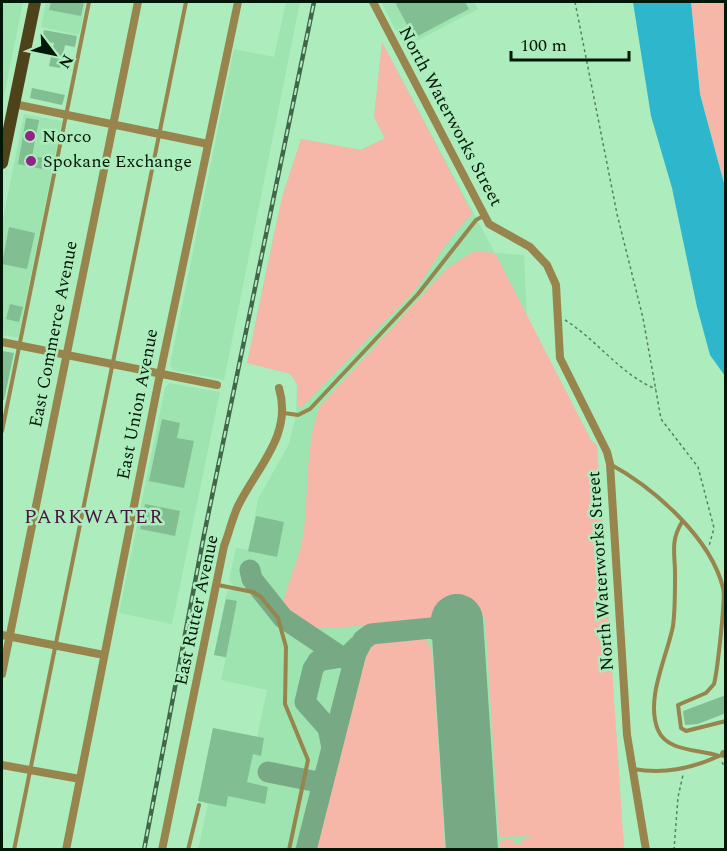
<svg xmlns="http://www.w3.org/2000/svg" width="727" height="851" font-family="Spectral,serif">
	<rect width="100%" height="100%" fill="#adecbd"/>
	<path fill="#9ee4b0" d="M 2,2 L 23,2 L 2,106 Z
		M 46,2 L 86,2 L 79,35 L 41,27 Z
		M 286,2 L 300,2 L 224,380 L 173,370 L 170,365 L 234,49 L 274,57 Z
		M 381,2 L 474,2 L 478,9 L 405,47 Z
		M 382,42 L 495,253 L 524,255 L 527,317 L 591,440 L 597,445 L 624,849 L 198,850 L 208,804 L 198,801 L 213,728 L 257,737 L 267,690 L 221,680 L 226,658 L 214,655 L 227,591 L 233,590 L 234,586 L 229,580 L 236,548 L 249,550 L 258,499 L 289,444 L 296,415 L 297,385 L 291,374 L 247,363 L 275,228 L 301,139 L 361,150 L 385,138 L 374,117 Z
		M 24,114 L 62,121 L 18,338 L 2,335 L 2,224 Z
		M 169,383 L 220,392 L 172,624 L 119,613 L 165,388 Z"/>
	<path fill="#f6b7a9" d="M 691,2 L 725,2 L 725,187 L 700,94 Z
		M 382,42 L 472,213 L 446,244 L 416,289 L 301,408 L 298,406 L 297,385 L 291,374 L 247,363 L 282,197 L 301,139 L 361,150 L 385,138 L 374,117 Z
		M 474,251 L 495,253 L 591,440 L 597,445 L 624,849 L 499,849 L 499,841 L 513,839 L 514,843 L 522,843 L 522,839 L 529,838 L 529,836 L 499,837 L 485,618 L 310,629 L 282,608 C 287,581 301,557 304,529 C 309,488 305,445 320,406 L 448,267 Z
		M 419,635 L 427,641 L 432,651 L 445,849 L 312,849 L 363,649 L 374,638 Z"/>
	<path fill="#2eb6cd" d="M 633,2 L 691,2 L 700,94 L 725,187 L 725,376 L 710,355 L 697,307 L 672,188 L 651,116 Z"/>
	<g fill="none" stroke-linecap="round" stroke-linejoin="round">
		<path stroke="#77a984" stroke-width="21" d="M 250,570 L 252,579 L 283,618 L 343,658
			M 332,748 L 328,728 L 305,702 L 313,669 L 318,661 L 348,656 L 358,646
			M 268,772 L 323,783
			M 306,850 L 356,653 L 363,640 L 371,634 L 431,628 L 445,633 L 459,649"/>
		<path stroke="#77a984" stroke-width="52" d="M 457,620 L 472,850"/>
	</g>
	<path fill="#81be91" d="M 51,2 L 84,2 L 81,16 L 49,10 Z
		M 395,2 L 465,2 L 469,9 L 414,38 Z
		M 44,30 L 77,36 L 75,47 L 65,45 L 60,68 L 49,66 L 54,43 L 42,41 Z
		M 32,88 L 65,95 L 62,105 L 30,98 Z
		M 26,118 L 39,120 L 32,156 L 44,158 L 42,169 L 18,164 Z
		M 9,227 L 35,233 L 27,269 L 2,264 Z
		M 10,304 L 23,307 L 19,322 L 6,319 Z
		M 2,351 L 14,353 L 4,400 L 2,400 Z
		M 162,419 L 180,423 L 177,438 L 194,441 L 184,488 L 149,481 Z
		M 145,504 L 180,511 L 175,536 L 140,529 Z
		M 256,516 L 284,522 L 277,557 L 248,551 Z
		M 226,599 L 237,601 L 226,657 L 214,655 Z
		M 726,695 L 726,713 L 698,724 L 685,725 L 683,711 Z
		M 213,728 L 264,738 L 261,756 L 253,754 L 247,782 L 268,787 L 265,804 L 228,796 L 226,807 L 198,801 Z"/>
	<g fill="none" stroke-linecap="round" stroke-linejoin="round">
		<path stroke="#578262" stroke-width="1.5" stroke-dasharray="3 3" stroke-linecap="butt" d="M 575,2 L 617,214 L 643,318 L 661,419 L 698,467 L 714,528 L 709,546
			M 565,320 C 597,340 621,375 656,389
			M 722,762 L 726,769
			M 674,850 L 678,797 L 683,775"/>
		<path stroke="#97854d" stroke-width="4" d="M 284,413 L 298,415 L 310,409 L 418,294 L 476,220 L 485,215
			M 2,431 L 89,2
			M 610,464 C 654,488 711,538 723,588 C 726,597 717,673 714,684 L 706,693 L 678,705 L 681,728 L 686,731 L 726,721
			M 682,522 C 669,543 676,556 675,580 C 675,595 675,611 673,626 C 667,657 645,699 658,730 C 667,752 699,749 719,756
			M 218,585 L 253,592 L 261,597 L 278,618 L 286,647 L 285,704 L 308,760 L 289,850
			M 633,769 C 664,774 690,769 719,756
			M 14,850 L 186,2
			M 188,850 L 199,805"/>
		<path stroke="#97854d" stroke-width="8" d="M 373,2 L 489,224 L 530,247 L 547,265 L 556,285 L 560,358 L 607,452 L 610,464 L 627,735 L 646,850
			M 14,104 L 208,144
			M 2,342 L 217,385
			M 2,635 L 104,655
			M 2,674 L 138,2
			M 724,754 L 726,754
			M 2,765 L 80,779
			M 66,850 L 160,374 L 238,2
			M 162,850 L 224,546 C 229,533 232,519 238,506 C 257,467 293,435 279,388"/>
		<path stroke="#4e421a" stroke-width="12" d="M 2,163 L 35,2"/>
		<defs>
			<path id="rail" d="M 144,850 L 204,535 L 314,2"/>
		</defs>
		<use href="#rail" stroke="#41664b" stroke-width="4.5"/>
		<use href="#rail" stroke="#adecbd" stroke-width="2" stroke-dasharray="7" stroke-linecap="butt"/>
	</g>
	<g fill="#8f2386" stroke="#adecbd" stroke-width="2">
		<circle cx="30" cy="136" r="6"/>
		<circle cx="31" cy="161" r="6"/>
	</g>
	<g text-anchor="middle" stroke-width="5" stroke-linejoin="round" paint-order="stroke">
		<g font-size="18" fill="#011707" stroke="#adecbd">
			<text transform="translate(451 116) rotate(62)" y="6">North Waterworks Street</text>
			<text transform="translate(53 334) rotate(-79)" y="6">East Commerce Avenue</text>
			<text transform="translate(137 404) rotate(-79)" y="6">East Union Avenue</text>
			<text transform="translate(600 571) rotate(-94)" y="6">North Waterworks Street</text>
			<text transform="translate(196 610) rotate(-78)" y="6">East Rutter Avenue</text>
		</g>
		<g font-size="18" fill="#011707" stroke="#adecbd" text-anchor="start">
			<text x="42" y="142">Norco</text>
			<text x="43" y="167">Spokane Exchange</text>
		</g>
		<g font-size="20" letter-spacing="1.5" fill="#491644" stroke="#adecbd">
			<text x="94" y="523">PARKWATER</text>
		</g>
	</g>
	<rect width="727" height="851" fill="none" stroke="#011707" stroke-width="6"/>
	<g transform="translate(54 54) rotate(122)" stroke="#adecbd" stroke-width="4.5" paint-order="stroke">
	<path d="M0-4.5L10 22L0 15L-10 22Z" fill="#011707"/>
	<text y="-9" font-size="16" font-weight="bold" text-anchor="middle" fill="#011707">N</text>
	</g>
	<path d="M511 51v9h118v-9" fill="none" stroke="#011707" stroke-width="3"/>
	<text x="520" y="51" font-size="18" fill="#011707" stroke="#adecbd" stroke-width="4.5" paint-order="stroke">100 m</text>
</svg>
